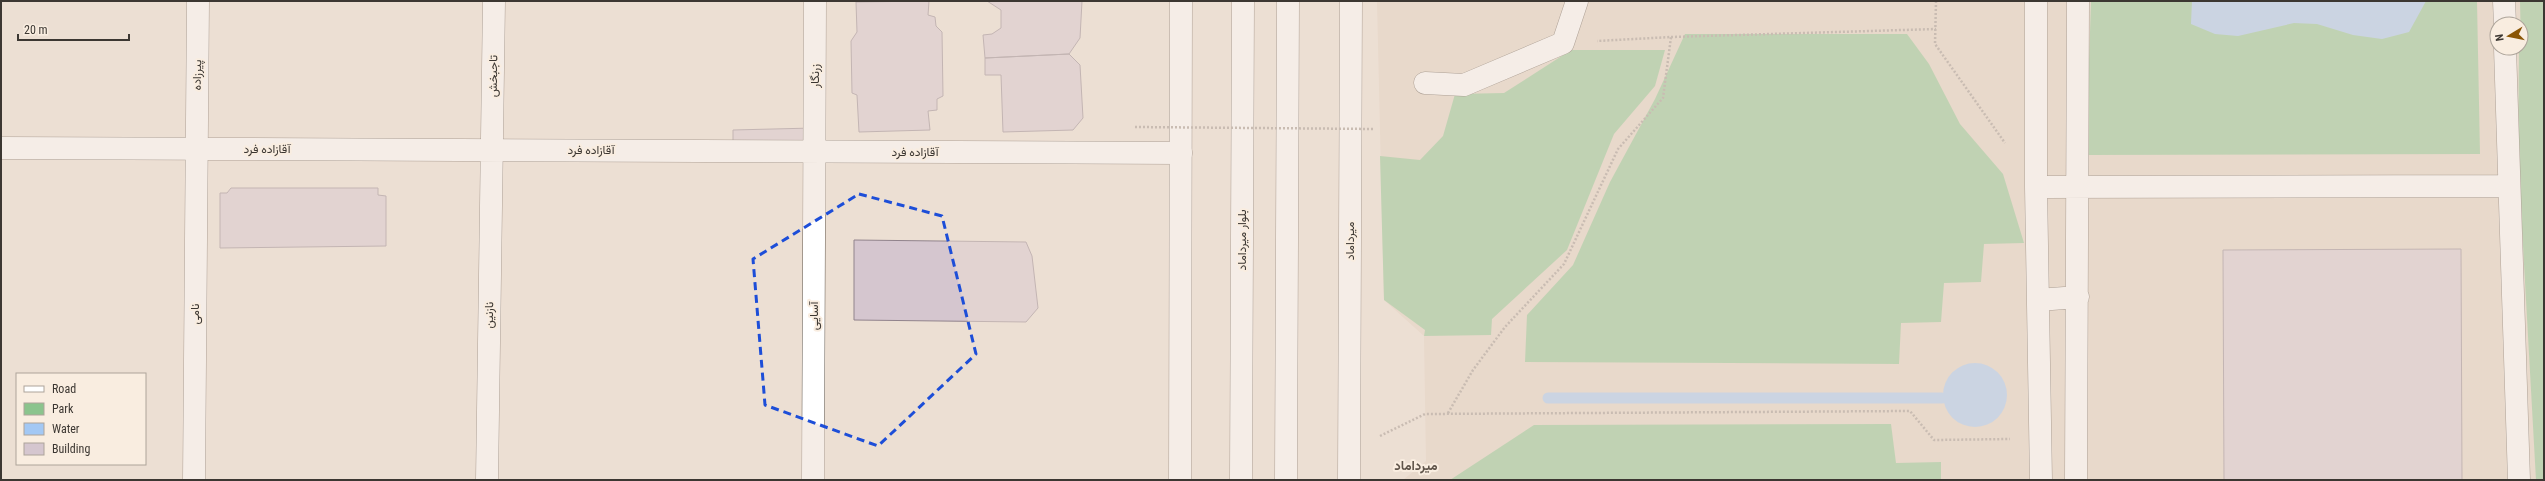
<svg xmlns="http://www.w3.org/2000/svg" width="2545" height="481" font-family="'Roboto Condensed',Vazirmatn,sans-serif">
	<rect width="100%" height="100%" fill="#ecdfd3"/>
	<path fill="#e2d2c0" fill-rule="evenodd" d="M 1377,1 L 2544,1 L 2544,480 L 1403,480 L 1426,461 L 1424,336 L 1384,300 ZM 2497,24 L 2521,24 L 2521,48 L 2497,48 Z"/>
	<path fill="#8bc48d" d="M 2091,1 L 2477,1 L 2480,154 L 2086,155 Z
		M 2520,1 L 2544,1 L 2544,480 L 2536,480 L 2518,156 L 2519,48 L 2521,48 Z
		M 1685,34 L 1907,34 L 1929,64 L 1960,124 L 2003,174 L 2024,243 L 1984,244 L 1981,282 L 1944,283 L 1941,322 L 1901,323 L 1899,364 L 1525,362 L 1527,315 L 1573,265 L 1610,182 L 1655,99 Z
		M 1571,50 L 1665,50 L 1655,86 L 1614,134 L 1567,250 L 1492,319 L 1491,335 L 1424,336 L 1425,330 L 1384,300 L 1380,156 L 1420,160 L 1443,136 L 1455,94 L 1504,93 Z
		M 1891,424 L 1896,463 L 1941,462 L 1941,480 L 1450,480 L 1534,425 Z"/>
	<path fill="#a3c8f4" d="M 2192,1 L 2426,1 L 2409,32 L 2382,39 L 2353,35 L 2317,24 L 2294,23 L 2238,36 L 2215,34 L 2191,24 Z
		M1943 395a32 32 0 1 1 64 0a32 32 0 1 1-64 0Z"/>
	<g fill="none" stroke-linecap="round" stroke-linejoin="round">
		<path stroke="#a3c8f4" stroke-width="11" d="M 1548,398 L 1942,398"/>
	</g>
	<path fill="#d5c6cf" stroke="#91838c" d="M 929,1 L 928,15 L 935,17 L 936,26 L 942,32 L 943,96 L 937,99 L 937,110 L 928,111 L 930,130 L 859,132 L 857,95 L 852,93 L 851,41 L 857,32 L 856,2 Z
		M 987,1 L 1082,1 L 1080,38 L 1069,54 L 985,58 L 983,35 L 992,34 L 1001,28 L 1001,10 Z
		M 1069,54 L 1080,65 L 1083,118 L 1073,130 L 1003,132 L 1001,75 L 985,75 L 985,58 Z
		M 813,128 L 814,151 L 733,151 L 733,130 Z
		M 231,188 L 378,188 L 378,195 L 386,196 L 386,246 L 220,248 L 220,193 L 227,193 Z
		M 854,240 L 1026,242 L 1032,256 L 1038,308 L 1026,322 L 854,320 Z
		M 2461,249 L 2462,480 L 2224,480 L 2223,250 Z"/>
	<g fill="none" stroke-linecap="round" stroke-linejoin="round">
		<defs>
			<path id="minor" d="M 2036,1 L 2036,187 L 2041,480
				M 2504,1 L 2505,24
				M 2505,48 L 2519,480
				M 1425,83 L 1464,85 L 1563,43 L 1577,1
				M 1,148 L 1181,153
				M 2036,187 L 2508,186
				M 2038,300 L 2078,297
				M 194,480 L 198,1
				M 487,480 L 494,1
				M 813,480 L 815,1
				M 2076,480 L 2078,1"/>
			<path id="major" d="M 1180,480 L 1181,1
				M 1241,480 L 1243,1
				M 1286,480 L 1288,1
				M 1349,480 L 1351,1"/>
		</defs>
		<use href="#minor" stroke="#61574c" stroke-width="23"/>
		<use href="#major" stroke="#61574c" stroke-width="23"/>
		<path stroke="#9d938b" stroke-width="2.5" stroke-dasharray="2 2" stroke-linecap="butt" d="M 1936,1 L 1935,44 L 2005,143
			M 1671,37 L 1936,29
			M 1448,413 L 1473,370 L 1505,327 L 1564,264 L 1618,149 L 1663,98 L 1671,37 L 1597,41
			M 1380,436 L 1425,414 L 1910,411 L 1934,440 L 2010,439"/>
		<use href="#minor" stroke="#fff" stroke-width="22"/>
		<use href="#major" stroke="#fff" stroke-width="22"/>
		<path stroke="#9d938b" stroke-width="2.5" stroke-dasharray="2 2" stroke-linecap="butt" d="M 1135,127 L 1374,129"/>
	</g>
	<path d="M0 0H2545V481H0ZM 859,194 L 942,216 L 976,354 L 878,446 L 765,405 L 753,259 Z" fill="#ecdfd3" fill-opacity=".55" fill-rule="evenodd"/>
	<path fill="none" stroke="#1d4ed8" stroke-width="3" stroke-dasharray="8 5" stroke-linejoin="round" d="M 859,194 L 942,216 L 976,354 L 878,446 L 765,405 L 753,259 Z"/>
	<g text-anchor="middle" stroke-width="4" stroke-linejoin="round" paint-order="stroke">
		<g font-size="12" fill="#3c3732" stroke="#f9ede0">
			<text transform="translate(197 75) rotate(-89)" y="4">پیرزاده</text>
			<text transform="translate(493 76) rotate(-89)" y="4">تاجبخش</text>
			<text transform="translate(815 76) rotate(-90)" y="4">زرنگار</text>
			<text x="267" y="153">آقازاده فرد</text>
			<text x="591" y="154">آقازاده فرد</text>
			<text x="915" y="156">آقازاده فرد</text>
			<text transform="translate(1242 240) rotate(-90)" y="4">بلوار میرداماد</text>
			<text transform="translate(1350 241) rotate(-90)" y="4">میرداماد</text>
			<text transform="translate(195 314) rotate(-90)" y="4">نامی</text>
			<text transform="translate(489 315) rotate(-89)" y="4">نازنین</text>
			<text transform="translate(814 316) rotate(-90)" y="4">آسایی</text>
		</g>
		<g font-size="13" font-weight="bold" fill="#5f544a" stroke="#f9ede0">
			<text x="1416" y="470">میرداماد</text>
		</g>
	</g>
	<rect width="2545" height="481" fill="none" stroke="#3c3732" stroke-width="4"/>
	<rect x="16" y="373" width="130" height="92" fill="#f9ede0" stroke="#ada49a"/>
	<rect x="24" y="386" width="20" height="6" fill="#ffffff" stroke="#ada49a"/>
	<text x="52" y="393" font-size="12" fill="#3c3732">Road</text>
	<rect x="24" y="403" width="20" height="12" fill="#8bc48d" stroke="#ada49a"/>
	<text x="52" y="413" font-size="12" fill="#3c3732">Park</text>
	<rect x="24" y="423" width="20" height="12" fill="#a3c8f4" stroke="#ada49a"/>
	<text x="52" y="433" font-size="12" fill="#3c3732">Water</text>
	<rect x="24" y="443" width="20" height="12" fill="#d5c6cf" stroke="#ada49a"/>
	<text x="52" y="453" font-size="12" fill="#3c3732">Building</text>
	<g transform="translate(2509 36) rotate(260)"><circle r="19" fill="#f9ede0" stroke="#ada49a"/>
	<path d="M0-3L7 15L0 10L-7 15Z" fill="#8b5605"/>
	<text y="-6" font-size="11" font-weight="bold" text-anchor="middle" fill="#3c3732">N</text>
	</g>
	<path d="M18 34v6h111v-6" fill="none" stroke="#3c3732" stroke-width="2"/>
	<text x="24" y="34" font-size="12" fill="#3c3732" stroke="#f9ede0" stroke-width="3" paint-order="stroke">20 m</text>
</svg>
